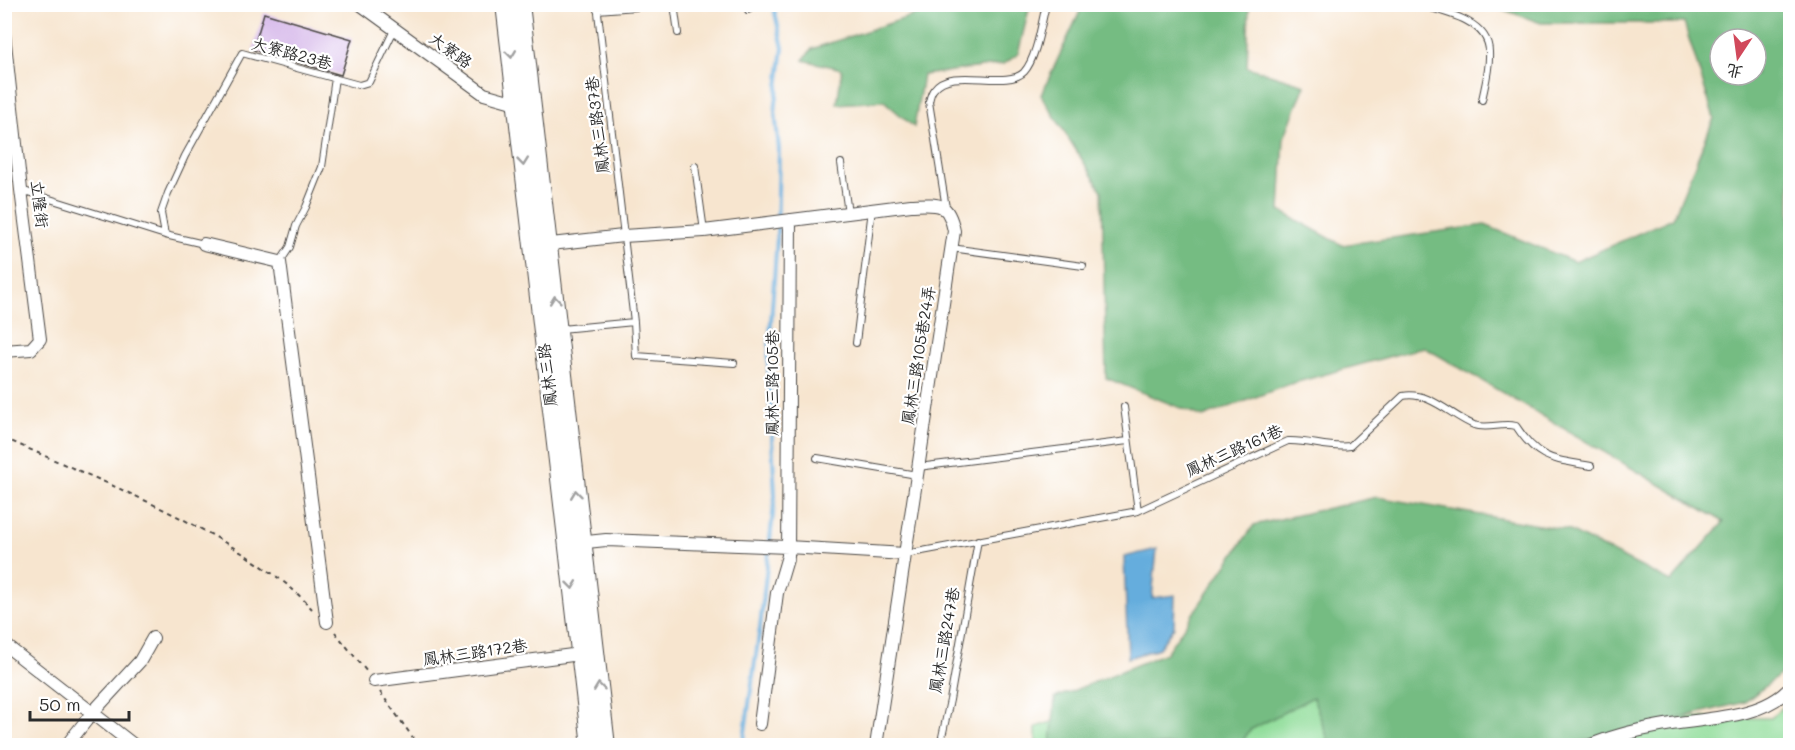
<svg xmlns="http://www.w3.org/2000/svg" width="1795" height="750" font-family="Mali,'LXGW WenKai TC',sans-serif">
	<rect width="100%" height="100%" fill="#fff"/>
	<filter id="ink" filterUnits="userSpaceOnUse"><feTurbulence type="fractalNoise" baseFrequency=".0167" numOctaves="2"/><feDisplacementMap in="SourceGraphic" scale="12" xChannelSelector="R" yChannelSelector="G"/><feConvolveMatrix kernelMatrix="1 2 1 2 8 2 1 2 1" color-interpolation-filters="sRGB"/></filter>
	<filter id="wash" filterUnits="userSpaceOnUse"><feTurbulence type="fractalNoise" baseFrequency=".008" numOctaves="4" result="noise"/><feDisplacementMap in="SourceGraphic" scale="24" xChannelSelector="R" yChannelSelector="G"/><feGaussianBlur stdDeviation="1.35" result="paint"/><feColorMatrix in="noise" values="0 0 0 0 0 0 0 0 0 0 0 0 0 0 0 0 0 1.4 0 .05"/><feComposite in="paint" operator="in"/></filter>
	<g filter="url(#wash)">
		<rect width="100%" height="100%" fill="#f7e5cf"/>
		<path fill="#90dd9a" stroke="#5e8462" stroke-width="1.5" d="M 1234,651 L 1611,717 L 1771,718 L 1790,700 L 1790,746 L 1036,746 L 1036,727 L 1147,692 Z"/>
		<path fill="#74bc82" stroke="#507456" stroke-width="1.5" fill-rule="evenodd" d="M 948,4 L 1030,5 L 1018,54 L 1004,64 L 923,75 L 914,127 L 884,101 L 837,104 L 842,69 L 803,60 L 812,49 Z
			M 1083,5 L 1249,5 L 1247,67 L 1305,85 L 1284,138 L 1280,211 L 1342,245 L 1485,225 L 1575,262 L 1673,218 L 1714,118 L 1684,23 L 1541,23 L 1490,5 L 1790,5 L 1790,667 L 1745,702 L 1566,745 L 1330,745 L 1313,697 L 1250,730 L 1240,745 L 1051,745 L 1055,698 L 1166,653 L 1254,525 L 1377,497 L 1568,530 L 1671,582 L 1724,522 L 1424,347 L 1290,384 L 1203,417 L 1106,378 L 1102,191 L 1041,95 ZM 1720,39 L 1756,39 L 1756,75 L 1720,75 Z"/>
		<path fill="#65addd" stroke="#486c84" stroke-width="1.5" d="M 1157,549 L 1152,598 L 1175,595 L 1174,627 L 1159,648 L 1128,658 L 1124,557 Z"/>
		<g fill="none" stroke-linecap="round" stroke-linejoin="round">
			<path stroke="#65addd" stroke-width="4" d="M 743,746 L 760,627 L 775,496 L 768,364 L 777,238 L 779,149 L 775,111 L 783,48 L 773,4"/>
		</g>
		<g id="blocks">
			<path fill="#cface6" d="M 264,13 L 352,39 L 341,75 L 253,50 Z"/>
		</g>
	</g>
	<g filter="url(#ink)">
		<use href="#blocks" fill-opacity="0" stroke="#4a4744" stroke-width="1.5"/>
		<g fill="none" stroke-linecap="round" stroke-linejoin="round">
			<defs>
				<path id="service" d="M 597,4 L 634,322 L 636,356 L 734,363
					M 674,4 L 678,33
					M 747,4 L 748,10
					M 1415,4 C 1440,11 1489,19 1489,52 C 1490,68 1485,85 1482,100
					M 597,10 L 677,4
					M 841,163 L 848,213
					M 695,166 L 704,231
					M 21,190 L 165,235 L 204,244
					M 946,208 L 929,102 C 930,97 931,92 934,89 C 951,65 1006,90 1024,72 C 1036,59 1041,26 1045,9 L 1048,4
					M 165,235 L 161,213 L 168,193 L 185,156 L 242,53 L 359,85 L 369,82 L 394,30
					M 951,248 L 1083,266
					M 280,262 L 290,247 L 296,226 L 306,207 L 322,167 L 335,78
					M 561,329 L 634,322
					M 856,343 L 872,209
					M 1124,407 L 1138,511
					M 817,458 L 917,475
					M 918,467 L 1128,441
					M 906,554 L 1138,511 L 1288,441 C 1309,440 1329,449 1350,446 L 1403,396 C 1430,391 1451,416 1474,425 C 1488,430 1502,422 1516,426 C 1539,461 1553,459 1591,466
					M 940,746 L 950,700 L 978,540"/>
				<path id="minor" d="M 360,4 L 484,94 L 516,103 L 521,103
					M 4,34 L 21,190 L 40,339 L 31,349 L 4,351
					M 204,244 L 280,262 L 327,622
					M 542,245 L 623,236 L 704,231 L 911,205 C 939,204 948,201 954,231 L 876,746
					M 577,543 L 606,540 L 788,547 L 905,554
					M 4,644 L 135,746
					M 374,681 L 580,654
					M 760,724 L 777,593 L 788,556 L 790,220
					M 66,746 L 93,712 L 140,661 L 153,638
					M 1589,746 C 1610,737 1638,730 1660,726 C 1701,718 1760,720 1790,688"/>
				<path id="primary" d="M 505,4 L 591,746
					M 520,4 L 606,746"/>
			</defs>
			<use href="#service" stroke="#4a4744" stroke-width="8"/>
			<use href="#minor" stroke="#4a4744" stroke-width="14"/>
			<use href="#primary" stroke="#4a4744" stroke-width="20"/>
			<path stroke="#4a4744" stroke-width="2" stroke-dasharray="4.5 4.5" stroke-linecap="butt" d="M 4,438 C 100,481 202,519 285,583 C 295,591 304,600 312,609
				M 335,632 L 367,672
				M 380,692 L 419,746"/>
			<use href="#service" stroke="#fff" stroke-width="6"/>
			<use href="#minor" stroke="#fff" stroke-width="12"/>
			<use href="#primary" stroke="#fff" stroke-width="18"/>
		</g>
		<defs><path id="oneway-chevron" d="M-2-3.5L2.5 0L-2 3.5" fill="none" stroke-width="1.6" stroke-linecap="round" stroke-linejoin="round" transform="scale(1.5)"/></defs>
		<g stroke="#a0a0a0">
			<use href="#oneway-chevron" transform="translate(511 54) rotate(83)"/>
			<use href="#oneway-chevron" transform="translate(523 162) rotate(84)"/>
			<use href="#oneway-chevron" transform="translate(555 300) rotate(-96)"/>
			<use href="#oneway-chevron" transform="translate(576 494) rotate(-97)"/>
			<use href="#oneway-chevron" transform="translate(572 585) rotate(83)"/>
			<use href="#oneway-chevron" transform="translate(599 687) rotate(-97)"/>
		</g>
	</g>
	<g text-anchor="middle" stroke-width="4.5" stroke-linejoin="round" paint-order="stroke">
		<g font-size="16" fill="#2b2b2b" stroke="#fff">
			<text transform="translate(451 50) rotate(36)" y="6">大寮路</text>
			<text transform="translate(292 53) rotate(15)" y="6">大寮路23巷</text>
			<text transform="translate(597 125) rotate(-97)" y="6">鳳林三路37巷</text>
			<text transform="translate(40 204) rotate(83)" y="6">立隆街</text>
			<text transform="translate(918 355) rotate(-81)" y="6">鳳林三路105巷24弄</text>
			<text transform="translate(547 375) rotate(-97)" y="6">鳳林三路</text>
			<text transform="translate(772 383) rotate(-90)" y="6">鳳林三路105巷</text>
			<text transform="translate(1234 450) rotate(-24)" y="6">鳳林三路161巷</text>
			<text transform="translate(944 640) rotate(-80)" y="6">鳳林三路247巷</text>
			<text transform="translate(475 652) rotate(-8)" y="6">鳳林三路172巷</text>
		</g>
	</g>
	<rect width="1795" height="750" fill="none" stroke="#fff" stroke-width="24"/>
	<g transform="translate(1738 57) rotate(193)"><circle r="28" fill="#ffffff" stroke="#aaaaaa" stroke-width="1.5"/>
	<path d="M0-4.5L10 22L0 15L-10 22Z" fill="#d1495b"/>
	<text y="-9" font-size="16" font-weight="bold" text-anchor="middle" fill="#2b2b2b">北</text>
	</g>
	<path d="M30 711v9h99v-9" fill="none" stroke="#2b2b2b" stroke-width="3"/>
	<text x="39" y="711" font-size="18" fill="#2b2b2b" stroke="#ffffff" stroke-width="4.5" paint-order="stroke">50 m</text>
</svg>
